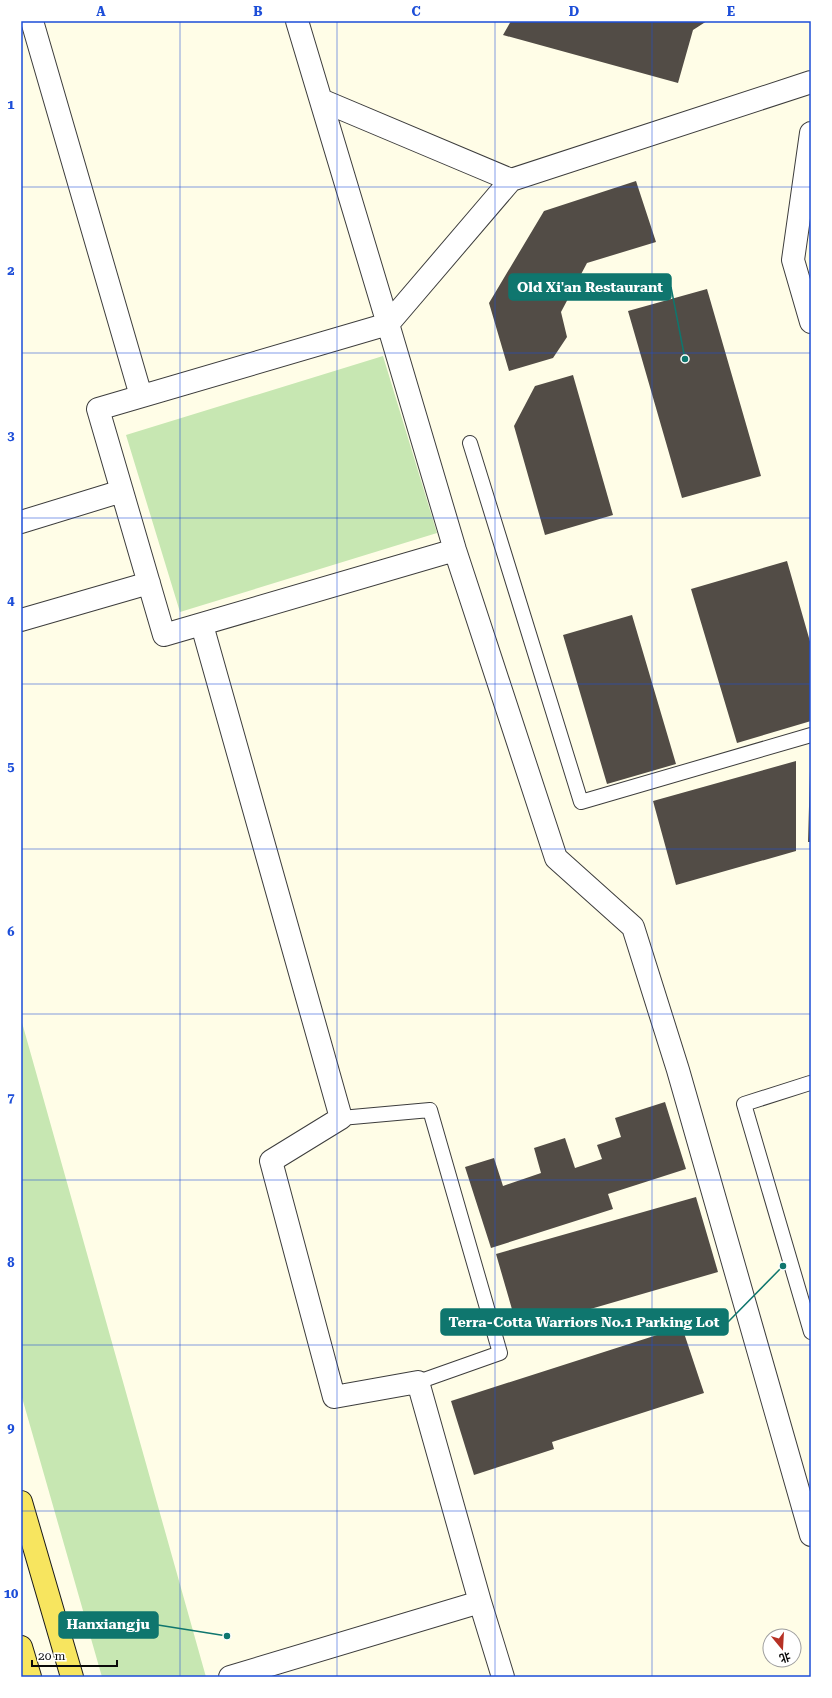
<svg xmlns="http://www.w3.org/2000/svg" width="832" height="1698" font-family="'Roboto Serif','Noto Sans SC',serif">
	<rect width="100%" height="100%" fill="#fffde7"/>
	<path fill="#c7e7b2" d="M 383,356 L 437,533 L 180,612 L 126,435 Z
		M 21,1019 L 206,1677 L 102,1677 L 21,1394 Z"/>
	<path fill="#524c46" d="M 511,21 L 707,21 L 693,30 L 678,83 L 503,35 Z
		M 636,181 L 656,242 L 587,263 L 561,312 L 567,337 L 553,358 L 509,371 L 489,303 L 544,211 Z
		M 707,289 L 761,476 L 682,498 L 628,311 Z
		M 573,375 L 613,515 L 545,535 L 514,426 L 535,386 Z
		M 787,561 L 811,645 L 811,721 L 737,743 L 691,589 Z
		M 632,615 L 676,764 L 607,784 L 563,635 Z
		M 796,761 L 796,851 L 676,885 L 653,801 Z
		M 810,771 L 811,771 L 811,842 L 808,842 Z
		M 665,1102 L 686,1169 L 608,1194 L 613,1209 L 491,1248 L 465,1167 L 494,1158 L 503,1186 L 541,1173 L 534,1148 L 565,1138 L 575,1168 L 602,1159 L 597,1145 L 621,1137 L 615,1118 Z
		M 696,1197 L 718,1272 L 518,1330 L 496,1254 Z
		M 682,1327 L 704,1393 L 552,1442 L 554,1449 L 474,1475 L 451,1401 Z"/>
	<g fill="none" stroke-linecap="round" stroke-linejoin="round">
		<defs>
			<path id="lane" d="M 470,443 L 581,802 L 811,735
				M 810,1083 L 744,1104 L 811,1332
				M 341,1118 L 430,1110 L 500,1353 L 418,1382"/>
			<path id="street" d="M 32,21 L 141,396
				M 297,21 L 388,324 L 455,550 L 556,858 L 633,927 L 678,1070 L 811,1535
				M 321,100 L 511,180 L 811,82
				M 811,133 L 793,260 L 811,322
				M 21,522 L 122,491
				M 455,550 L 164,635 L 98,409 L 388,324 L 511,180
				M 21,620 L 149,583
				M 202,625 L 341,1118 L 271,1161 L 334,1397 L 418,1382 L 480,1602 L 503,1677
				M 230,1677 L 480,1602"/>
			<path id="primary" d="M 21,1502 L 72,1677
				M 21,1647 L 30,1677"/>
		</defs>
		<use href="#lane" stroke="#3d3d3d" stroke-width="16"/>
		<use href="#street" stroke="#3d3d3d" stroke-width="24"/>
		<use href="#primary" stroke="#1b1b1b" stroke-width="24"/>
		<use href="#lane" stroke="#fff" stroke-width="14"/>
		<use href="#street" stroke="#fff" stroke-width="22"/>
		<use href="#primary" stroke="#f7e55f" stroke-width="22"/>
	</g>
	<path fill="none" stroke="#1d4ed8" stroke-width="1" stroke-opacity="0.55" d="M 180,21 L 180,1677M 337,21 L 337,1677M 495,21 L 495,1677M 652,21 L 652,1677M 21,187 L 811,187M 21,353 L 811,353M 21,518 L 811,518M 21,684 L 811,684M 21,849 L 811,849M 21,1014 L 811,1014M 21,1180 L 811,1180M 21,1345 L 811,1345M 21,1511 L 811,1511"/>
	<path fill="none" stroke="#0f766e" stroke-width="1.5" d="M685 359L671 287M783 1266L728 1322M227 1636L158 1625"/>
	<g fill="#0f766e" stroke="#fff" stroke-width="1.5">
		<circle cx="685" cy="359" r="4"/>
		<circle cx="783" cy="1266" r="4"/>
		<circle cx="227" cy="1636" r="4"/>
	</g>
	<g fill="#0f766e" stroke="#0f766e" stroke-width="1.5">
		<rect x="509" y="274" width="162" height="26" rx="4"/>
		<rect x="441" y="1309" width="287" height="26" rx="4"/>
		<rect x="59" y="1612" width="99" height="26" rx="4"/>
	</g>
	<g font-size="14" text-anchor="middle" font-weight="bold" fill="#fff">
		<text x="590" y="292">Old Xi'an Restaurant</text>
		<text x="584" y="1327">Terra-Cotta Warriors No.1 Parking Lot</text>
		<text x="108" y="1629">Hanxiangju</text>
	</g>
	<rect width="832" height="1698" fill="none" stroke="#ffffff" stroke-width="44"/>
	<g transform="translate(782 1648) rotate(162)"><circle r="19" fill="#ffffff" stroke="#9d9d9d"/>
	<path d="M0-3L7 15L0 10L-7 15Z" fill="#b63125"/>
	<text y="-6" font-size="11" font-weight="bold" text-anchor="middle" fill="#0a0a0a">北</text>
	</g>
	<path d="M32 1660v6h85v-6" fill="none" stroke="#0a0a0a" stroke-width="2"/>
	<text x="38" y="1660" font-size="12" fill="#0a0a0a" stroke="#ffffff" stroke-width="3" paint-order="stroke">20 m</text>
	<rect x="22" y="22" width="788" height="1654" fill="none" stroke="#1d4ed8" stroke-width="1.5"/>
	<g font-size="13" text-anchor="middle" font-weight="bold" fill="#1d4ed8">
		<text x="101" y="16">A</text>
		<text x="258" y="16">B</text>
		<text x="416" y="16">C</text>
		<text x="574" y="16">D</text>
		<text x="731" y="16">E</text>
		<text x="11" y="109">1</text>
		<text x="11" y="275">2</text>
		<text x="11" y="440">3</text>
		<text x="11" y="605">4</text>
		<text x="11" y="771">5</text>
		<text x="11" y="936">6</text>
		<text x="11" y="1102">7</text>
		<text x="11" y="1267">8</text>
		<text x="11" y="1432">9</text>
		<text x="11" y="1598">10</text>
	</g>
</svg>
